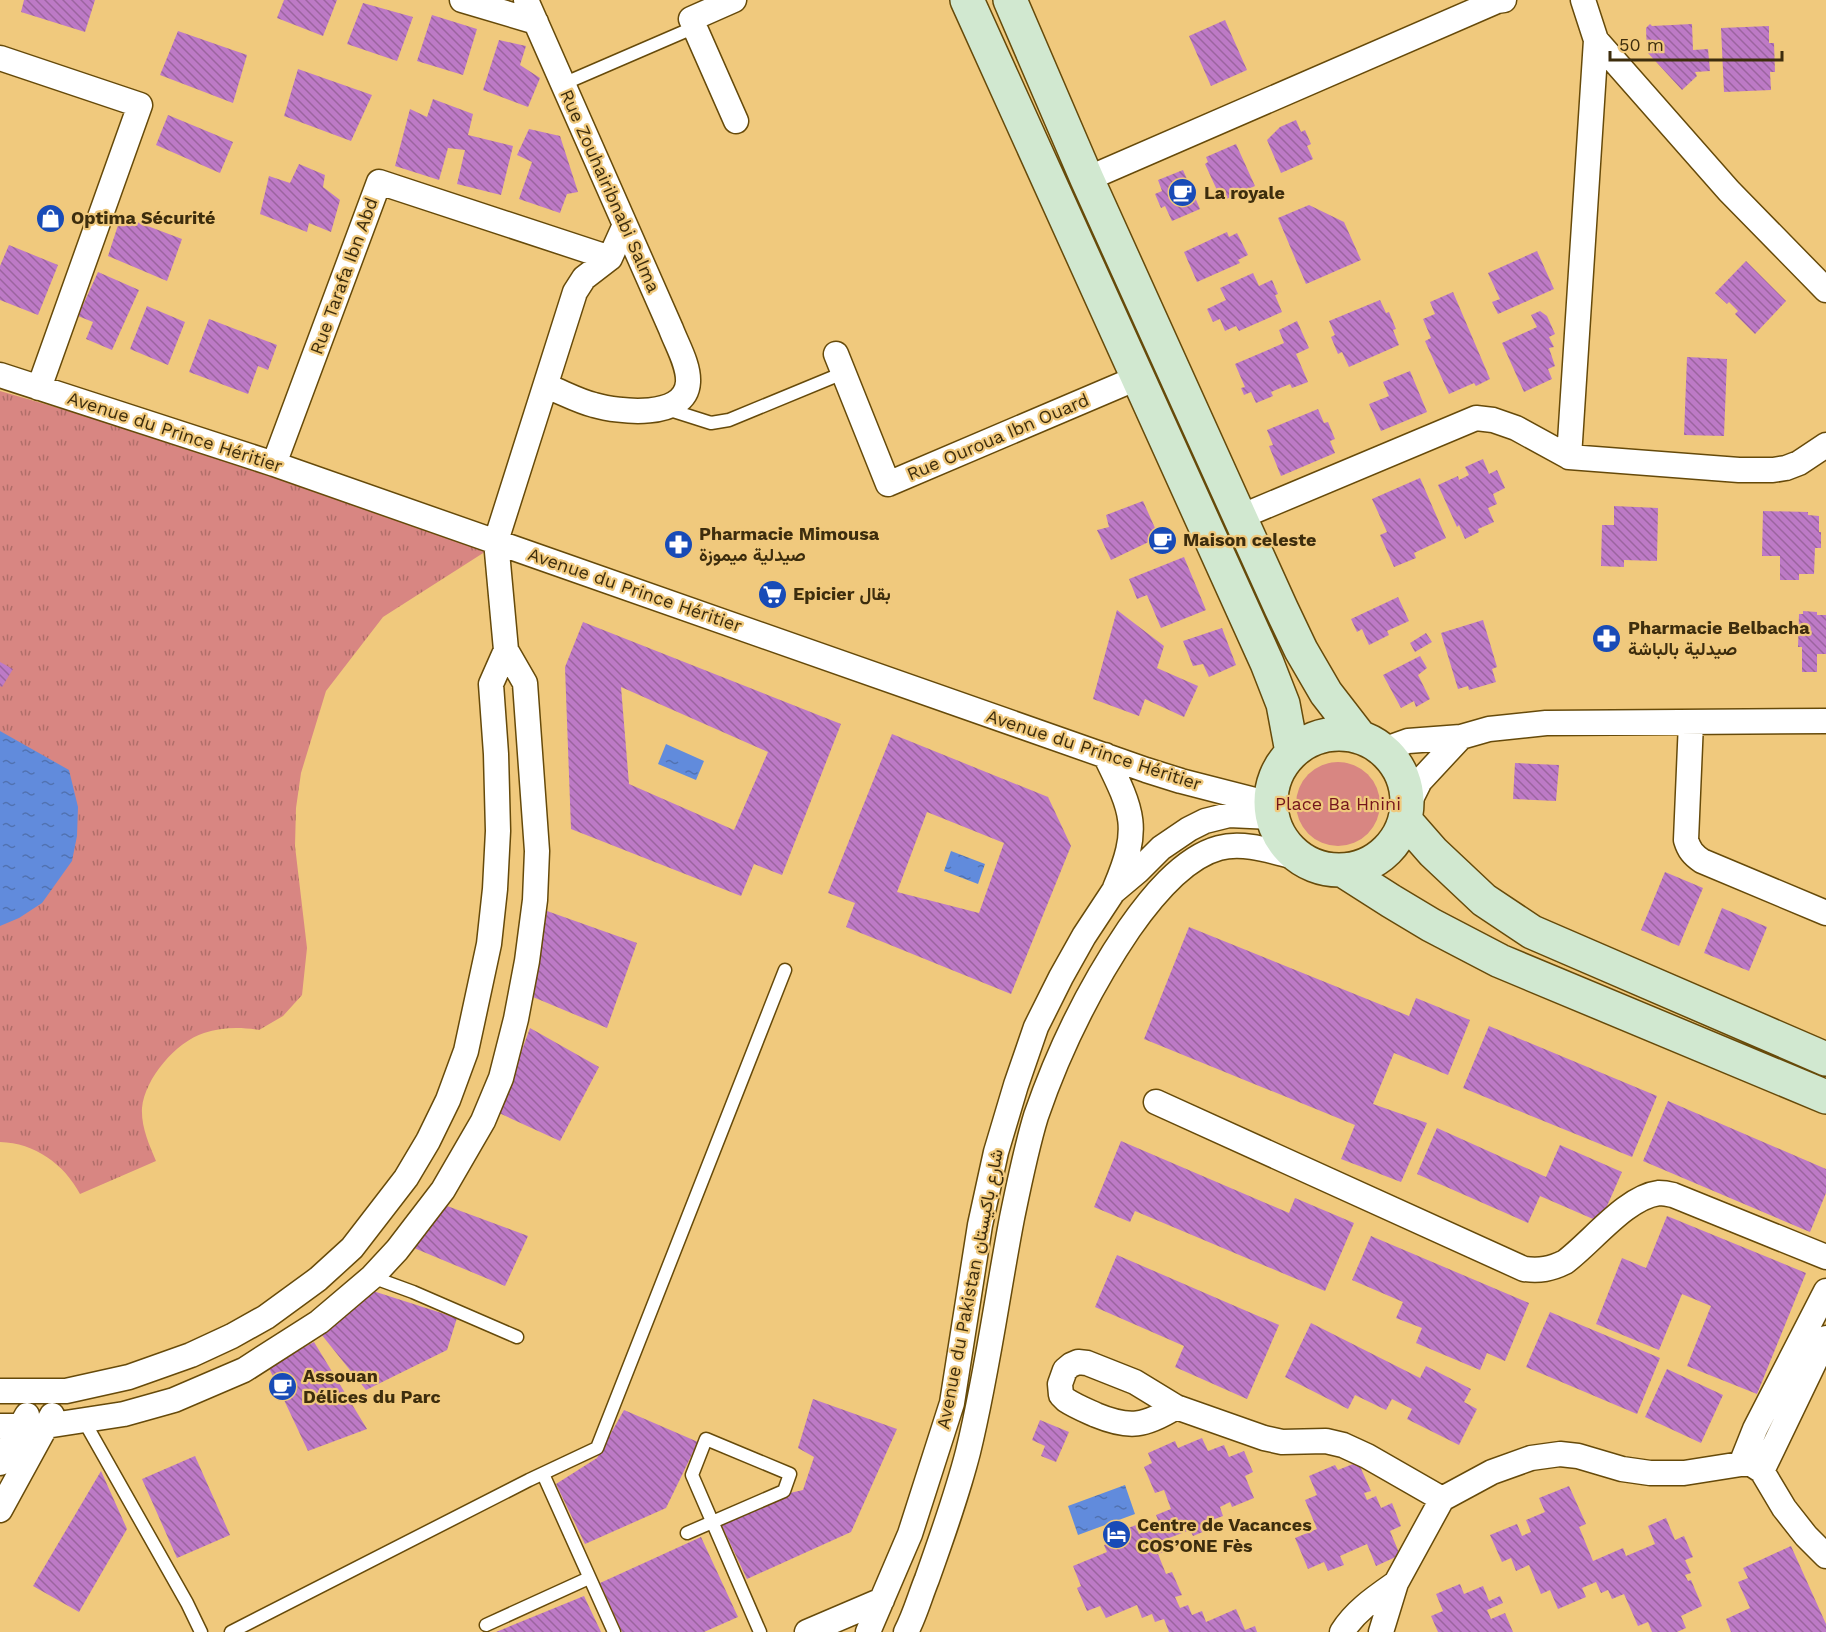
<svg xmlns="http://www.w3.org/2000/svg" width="1826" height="1632" font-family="'Work Sans',Vazirmatn,sans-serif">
	<defs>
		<pattern id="grass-tufts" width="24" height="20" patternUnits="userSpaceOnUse" patternTransform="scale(1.5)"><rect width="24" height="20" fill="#d88682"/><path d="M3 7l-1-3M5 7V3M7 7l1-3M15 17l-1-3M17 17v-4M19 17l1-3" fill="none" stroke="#b06e69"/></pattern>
		<pattern id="water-ripples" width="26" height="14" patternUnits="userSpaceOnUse" patternTransform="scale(1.5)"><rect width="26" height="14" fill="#618bdc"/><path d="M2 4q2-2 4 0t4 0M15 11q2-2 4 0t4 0" fill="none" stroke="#5172b1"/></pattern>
		<pattern id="building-back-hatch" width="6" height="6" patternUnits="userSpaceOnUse" patternTransform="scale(1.5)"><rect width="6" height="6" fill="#bd7ac6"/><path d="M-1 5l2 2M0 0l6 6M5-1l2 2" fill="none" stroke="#9b649f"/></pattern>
	</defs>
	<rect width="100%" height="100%" fill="#f0c97d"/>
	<path fill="url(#grass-tufts)" d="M 0,391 L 197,448 L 491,548 L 383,617 L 326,691 L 301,773 L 296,808 L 295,846 L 307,948 L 302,995 L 283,1016 L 259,1030 C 241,1027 222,1027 204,1033 C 176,1042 145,1078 142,1108 C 141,1127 149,1144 156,1161 L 80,1194 C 64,1164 35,1143 0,1142 Z"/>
	<path fill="#d88682" d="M1296 804a42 42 0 1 1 84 0a42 42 0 1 1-84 0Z"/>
	<path fill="url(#water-ripples)" d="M 0,731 L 69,770 L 78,807 L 77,836 L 72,861 L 42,903 L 19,918 L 0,926 Z
		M 666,744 L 704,761 L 696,780 L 658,764 Z
		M 951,851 L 985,864 L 978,884 L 944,871 Z
		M 1125,1485 L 1135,1514 L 1078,1535 L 1068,1506 Z"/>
	<path fill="url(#building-back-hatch)" fill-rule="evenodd" d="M 24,0 L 95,0 L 85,32 L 21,12 Z
		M 284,0 L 337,0 L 323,36 L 277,18 Z
		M 363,3 L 413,17 L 397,61 L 347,44 Z
		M 432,15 L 477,29 L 463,75 L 417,61 Z
		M 1225,20 L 1247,70 L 1211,86 L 1189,36 Z
		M 1650,24 L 1652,26 L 1692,24 L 1693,50 L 1708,49 L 1710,71 L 1695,72 L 1697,76 L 1682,90 L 1647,52 L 1646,28 Z
		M 1769,26 L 1769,43 L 1774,43 L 1775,72 L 1770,72 L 1771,90 L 1724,92 L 1721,28 Z
		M 178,31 L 247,55 L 233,103 L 160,75 Z
		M 499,40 L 526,46 L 520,65 L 540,78 L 528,107 L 483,90 Z
		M 298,69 L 372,95 L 351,141 L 284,116 Z
		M 433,99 L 473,114 L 468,135 L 513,146 L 501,195 L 457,184 L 465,150 L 448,148 L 439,180 L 395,166 L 410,109 L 427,117 Z
		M 168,115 L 233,142 L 220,173 L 156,145 Z
		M 1296,120 L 1301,132 L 1305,130 L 1311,144 L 1307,146 L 1313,159 L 1281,173 L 1267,140 L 1280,127 Z
		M 529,129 L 560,136 L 578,192 L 567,194 L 560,213 L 519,199 L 532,162 L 517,155 Z
		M 1236,144 L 1255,186 L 1222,201 L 1205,164 L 1208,162 L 1206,157 Z
		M 299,164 L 325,175 L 323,187 L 340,200 L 331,232 L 309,223 L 307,232 L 260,214 L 269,176 L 290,183 Z
		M 1183,170 L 1200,209 L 1172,221 L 1165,206 L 1161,208 L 1155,194 L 1162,191 L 1158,180 Z
		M 1309,205 L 1344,222 L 1361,260 L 1306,284 L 1278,218 Z
		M 121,216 L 182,239 L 167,281 L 108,256 Z
		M 1227,232 L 1229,237 L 1237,233 L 1248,255 L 1238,260 L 1240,263 L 1197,282 L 1184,252 Z
		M 9,245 L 58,265 L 38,315 L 0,300 L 0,266 Z
		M 1537,251 L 1554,289 L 1498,314 L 1492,302 L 1500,299 L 1488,273 Z
		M 1746,261 L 1786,301 L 1755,334 L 1735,314 L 1738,311 L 1729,302 L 1727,304 L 1715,293 Z
		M 98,272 L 139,290 L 112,350 L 86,339 L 93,322 L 78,316 Z
		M 1253,273 L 1259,286 L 1272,280 L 1278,294 L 1275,295 L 1282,312 L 1239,331 L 1236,326 L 1225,331 L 1220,319 L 1213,322 L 1207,309 L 1226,300 L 1220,288 Z
		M 1453,292 L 1490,379 L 1476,386 L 1474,383 L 1449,394 L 1425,341 L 1431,338 L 1423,319 L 1435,314 L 1430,302 Z
		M 1380,300 L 1386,313 L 1389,312 L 1396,329 L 1393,330 L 1399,345 L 1349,367 L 1342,352 L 1338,354 L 1331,337 L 1335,335 L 1329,321 Z
		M 147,306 L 185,322 L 168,365 L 130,349 Z
		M 1540,311 L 1547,316 L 1555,334 L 1549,337 L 1554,347 L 1549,348 L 1555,366 L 1548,369 L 1552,379 L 1524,392 L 1502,343 L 1537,327 L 1531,315 Z
		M 209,319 L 277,345 L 268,370 L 258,366 L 248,394 L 189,372 Z
		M 1297,321 L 1309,348 L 1296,354 L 1308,382 L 1292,388 L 1290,384 L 1271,392 L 1273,396 L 1256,403 L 1251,392 L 1244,395 L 1241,388 L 1245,387 L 1235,364 L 1284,343 L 1279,330 Z
		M 1687,357 L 1727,359 L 1724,436 L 1684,435 Z
		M 1410,371 L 1427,412 L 1381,431 L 1369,404 L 1389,396 L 1383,382 Z
		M 1318,409 L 1324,423 L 1328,422 L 1335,439 L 1330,441 L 1335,453 L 1281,476 L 1269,446 L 1273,445 L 1267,430 Z
		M 1483,459 L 1489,474 L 1497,470 L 1505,488 L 1493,494 L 1497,504 L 1488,508 L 1494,522 L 1478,529 L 1479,532 L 1465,539 L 1459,525 L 1457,527 L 1438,485 L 1458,476 L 1459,480 L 1469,475 L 1465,467 Z
		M 1420,478 L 1446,538 L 1414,553 L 1416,558 L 1394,567 L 1380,535 L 1387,532 L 1372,499 Z
		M 1143,501 L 1159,537 L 1111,560 L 1097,530 L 1109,527 L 1106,515 Z
		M 1614,506 L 1658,508 L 1657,561 L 1624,560 L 1624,567 L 1601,566 L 1602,525 L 1614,525 Z
		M 1763,511 L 1808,512 L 1808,515 L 1819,516 L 1819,532 L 1821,532 L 1821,548 L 1815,548 L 1814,574 L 1799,574 L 1799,580 L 1780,580 L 1780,556 L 1762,556 Z
		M 1184,557 L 1206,610 L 1161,628 L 1147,595 L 1137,599 L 1129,579 Z
		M 1398,597 L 1409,621 L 1387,631 L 1389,635 L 1369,645 L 1362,629 L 1357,632 L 1351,619 Z
		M 1117,610 L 1164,646 L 1157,668 L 1198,686 L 1184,717 L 1145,699 L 1139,716 L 1093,699 Z
		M 1803,611 L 1817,612 L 1817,615 L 1826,615 L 1826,654 L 1817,654 L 1817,672 L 1802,672 L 1802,647 L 1798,647 L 1799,614 L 1803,614 Z
		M 1483,620 L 1497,667 L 1492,669 L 1496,682 L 1469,690 L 1468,686 L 1458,689 L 1441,633 Z
		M 583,622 L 841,724 L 782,875 L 754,864 L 741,896 L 571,829 L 565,667 ZM 621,687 L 768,752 L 734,830 L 629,784 Z
		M 1222,628 L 1236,665 L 1209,677 L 1203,664 L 1193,666 L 1183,641 Z
		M 1426,633 L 1432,642 L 1415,652 L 1410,643 Z
		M 1420,656 L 1427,668 L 1418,675 L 1430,699 L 1416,707 L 1414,701 L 1401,708 L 1383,675 Z
		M 0,662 L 13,669 L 2,687 L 0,686 Z
		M 892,734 L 1048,797 L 1071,846 L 1011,994 L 846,927 L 855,903 L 828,893 ZM 927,812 L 1004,843 L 979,913 L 897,892 Z
		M 1515,763 L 1559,765 L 1556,801 L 1513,799 Z
		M 1665,872 L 1703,888 L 1679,946 L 1641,930 Z
		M 1722,908 L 1767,927 L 1749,971 L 1704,953 Z
		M 547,911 L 637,943 L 607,1028 L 533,997 Z
		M 1189,927 L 1409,1016 L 1416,998 L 1470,1020 L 1448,1075 L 1394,1053 L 1373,1104 L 1427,1123 L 1401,1182 L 1341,1159 L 1355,1125 L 1144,1039 Z
		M 1489,1026 L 1657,1096 L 1632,1157 L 1463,1088 Z
		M 530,1028 L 599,1067 L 560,1141 L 499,1113 Z
		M 1668,1101 L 1826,1169 L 1826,1193 L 1810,1232 L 1643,1161 Z
		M 1437,1128 L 1546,1177 L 1560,1145 L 1622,1172 L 1600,1222 L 1540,1196 L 1528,1223 L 1417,1174 Z
		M 1121,1141 L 1289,1213 L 1295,1198 L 1354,1223 L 1325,1291 L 1135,1211 L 1130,1222 L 1094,1207 Z
		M 439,1203 L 528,1236 L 505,1286 L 414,1248 Z
		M 1667,1216 L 1806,1273 L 1757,1394 L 1687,1366 L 1711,1306 L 1682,1294 L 1659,1350 L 1596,1324 L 1622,1258 L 1646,1268 Z
		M 1371,1236 L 1529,1303 L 1505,1361 L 1487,1353 L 1480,1370 L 1416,1343 L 1422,1328 L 1396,1318 L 1403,1302 L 1352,1280 Z
		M 1117,1255 L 1279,1325 L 1247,1399 L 1175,1367 L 1184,1346 L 1095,1307 Z
		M 373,1291 L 457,1318 L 447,1350 L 366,1390 L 321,1334 Z
		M 1550,1312 L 1660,1358 L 1637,1414 L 1526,1367 Z
		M 1311,1323 L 1420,1378 L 1426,1366 L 1471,1389 L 1464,1402 L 1477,1409 L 1459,1445 L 1407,1419 L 1412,1409 L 1392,1399 L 1386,1410 L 1355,1395 L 1348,1409 L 1285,1377 Z
		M 314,1342 L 367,1429 L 308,1451 L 268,1366 Z
		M 1667,1369 L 1723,1395 L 1701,1443 L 1645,1417 Z
		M 813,1399 L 897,1429 L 851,1532 L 747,1579 L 720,1522 L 790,1493 L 803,1490 L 814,1457 L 798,1448 Z
		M 624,1410 L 698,1442 L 666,1508 L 585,1544 L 556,1484 L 597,1458 Z
		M 1040,1420 L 1069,1432 L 1056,1462 L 1041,1456 L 1045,1446 L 1032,1440 Z
		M 1202,1438 L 1208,1451 L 1224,1445 L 1229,1457 L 1244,1451 L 1253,1472 L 1245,1476 L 1254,1498 L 1232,1507 L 1230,1502 L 1220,1507 L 1223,1516 L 1212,1520 L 1215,1527 L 1193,1536 L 1190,1530 L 1169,1538 L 1174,1548 L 1158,1554 L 1166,1574 L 1172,1572 L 1182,1595 L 1175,1597 L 1180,1608 L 1188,1605 L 1192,1615 L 1202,1611 L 1206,1622 L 1236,1609 L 1245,1630 L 1255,1626 L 1257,1632 L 1169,1632 L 1164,1619 L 1155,1622 L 1152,1614 L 1142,1618 L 1137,1605 L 1106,1618 L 1100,1606 L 1087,1611 L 1077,1588 L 1081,1586 L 1073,1566 L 1107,1552 L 1104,1545 L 1116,1540 L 1113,1534 L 1136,1525 L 1139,1534 L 1160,1525 L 1156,1515 L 1171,1509 L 1164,1490 L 1155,1493 L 1144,1467 L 1152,1463 L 1148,1453 L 1175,1441 L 1178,1448 Z
		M 195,1456 L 230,1535 L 177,1558 L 142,1479 Z
		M 1358,1462 L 1371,1491 L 1364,1493 L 1367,1500 L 1376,1496 L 1381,1508 L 1392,1503 L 1401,1526 L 1390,1531 L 1400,1555 L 1376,1566 L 1367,1544 L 1340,1556 L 1344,1565 L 1328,1571 L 1324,1562 L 1308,1569 L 1295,1538 L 1317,1529 L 1305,1500 L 1317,1495 L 1309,1476 L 1335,1465 L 1338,1470 Z
		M 101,1471 L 127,1529 L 79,1612 L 33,1586 Z
		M 1569,1486 L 1586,1524 L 1579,1527 L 1593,1561 L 1623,1548 L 1626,1556 L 1655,1544 L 1648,1526 L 1666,1518 L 1675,1540 L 1684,1536 L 1693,1557 L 1685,1560 L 1691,1573 L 1685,1575 L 1688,1581 L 1691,1580 L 1702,1606 L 1681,1616 L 1686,1628 L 1677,1632 L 1652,1632 L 1648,1622 L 1638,1626 L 1624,1594 L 1612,1599 L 1608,1590 L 1601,1593 L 1596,1582 L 1582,1588 L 1586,1597 L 1558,1609 L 1550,1590 L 1541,1594 L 1529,1565 L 1516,1571 L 1511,1558 L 1502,1562 L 1490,1535 L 1517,1524 L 1522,1536 L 1531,1532 L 1526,1520 L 1545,1512 L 1539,1498 Z
		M 701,1537 L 738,1617 L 704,1632 L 622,1632 L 600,1583 Z
		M 1791,1546 L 1826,1624 L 1826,1632 L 1731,1632 L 1726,1619 L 1750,1608 L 1738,1582 L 1748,1578 L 1743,1568 Z
		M 1460,1584 L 1464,1594 L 1483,1586 L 1489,1601 L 1500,1596 L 1503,1603 L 1487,1610 L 1491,1619 L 1505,1613 L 1513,1632 L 1438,1632 L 1431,1616 L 1443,1611 L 1436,1594 Z
		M 584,1596 L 601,1632 L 496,1632 Z"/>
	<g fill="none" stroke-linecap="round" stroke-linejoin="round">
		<defs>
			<path id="service" d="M 563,84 L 695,27
				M 667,409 L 711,423 L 729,420 L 843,373
				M 372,1277 L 413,1292 L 517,1337
				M 84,1421 L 187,1603 L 201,1632
				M 543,1474 L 614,1632
				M 687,1533 L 784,1491 L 790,1474 L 706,1439 L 692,1475 L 760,1632
				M 486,1625 L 589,1578
				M 231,1632 L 529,1480 L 597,1448 L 785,970"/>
			<path id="minor" d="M 462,0 L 536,22
				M 526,0 L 671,329 C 677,345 689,365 688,382 C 686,420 618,412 594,405 C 578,401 562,392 546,386
				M 734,0 L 691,19 L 736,121
				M 1596,40 L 1729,191 L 1826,290
				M 0,58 L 140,105 L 39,388
				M 1087,179 L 1497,1 L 1504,0
				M 836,354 L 888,484 L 1137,378
				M 0,375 L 274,464 L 1146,770 L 1181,781 L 1270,804
				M 1569,457 L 1596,40 L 1583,0
				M 274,464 L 379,182 L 610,258
				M 1240,517 L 1476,418 L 1493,420 L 1516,428 L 1569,457 L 1739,470 L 1773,470 L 1786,468 L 1799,463 L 1826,445
				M 1691,722 L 1686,840 C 1689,850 1693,855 1702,861 L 1826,913
				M 1383,750 L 1408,741 L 1461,737 L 1489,729 L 1546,723 L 1826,721
				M 1105,755 C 1133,812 1141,827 1115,888
				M 1407,807 L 1420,781 L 1461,737
				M 1156,1102 L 1524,1269 C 1540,1271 1551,1269 1565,1262 C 1592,1242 1626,1197 1659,1193 C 1664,1193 1669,1194 1673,1195 L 1826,1257
				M 0,1391 L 66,1391 L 129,1377 L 191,1355 L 232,1336 L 266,1317 L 318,1279 L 352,1248 L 406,1178 L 428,1141 L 448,1100 L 466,1051 L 489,944 L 495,889 L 498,831 L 496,754 L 491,684 L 506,650
				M 1176,1407 C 1145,1426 1130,1429 1096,1415 C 1085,1410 1075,1406 1066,1400 L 1061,1395 L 1060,1384 L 1065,1370 L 1071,1365 L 1078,1362 L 1087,1363 L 1135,1382 L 1176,1407 L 1264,1438 L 1282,1442 L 1326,1441 L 1343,1445 L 1367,1456 L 1442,1499
				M 0,1426 L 46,1426 L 124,1414 L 174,1400 L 244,1370 L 319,1322 L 372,1277 L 397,1250 L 443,1190 L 483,1121 L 501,1078 L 516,1019 L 527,961 L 535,900 L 537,851 L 525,683 L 506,650 L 496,541 L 575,292 L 584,278 L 610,258 L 624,227
				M 0,1463 L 27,1415
				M 1741,1464 L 1755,1429 L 1826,1291
				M 1762,1471 L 1826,1338
				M 0,1510 L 52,1415
				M 807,1632 L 882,1600
				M 868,1632 L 910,1534 L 952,1403 L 980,1225 L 996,1152 L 1016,1085 L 1036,1027 L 1061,977 L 1084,936 L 1113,892 L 1138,871 L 1161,848 L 1189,829 L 1205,821 L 1229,815 L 1272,817
				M 906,1632 C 915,1615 920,1596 927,1579 C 942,1537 957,1495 968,1452 C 987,1375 997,1296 1012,1218 C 1019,1184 1026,1149 1036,1116 C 1059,1049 1089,988 1129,929 C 1150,899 1182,858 1219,848 C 1244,841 1274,852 1299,858
				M 1342,1632 C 1355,1611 1376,1597 1396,1583
				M 1381,1632 L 1396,1583 L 1442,1499 L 1492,1472 L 1531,1458 L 1560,1454 L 1578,1456 L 1622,1469 L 1650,1473 L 1684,1473 L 1741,1464 L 1751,1464 L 1762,1471 L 1784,1508 L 1806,1536 L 1826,1556"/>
			<path id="secondary" d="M 967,0 L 1267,663 L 1283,704 L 1292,752
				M 1010,0 L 1087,179 L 1281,608 L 1301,650 L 1326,693 L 1360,737
				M1271 802a68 68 0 1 1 136 0a68 68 0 1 1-136 0Z
				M 1405,820 L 1433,852 L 1484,900 L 1532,932 L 1826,1059
				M 1344,871 L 1391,901 L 1431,925 L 1500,961 L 1826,1097"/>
		</defs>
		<use href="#service" stroke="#664a0a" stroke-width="15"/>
		<use href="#minor" stroke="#664a0a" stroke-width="27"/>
		<use href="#secondary" stroke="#664a0a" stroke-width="36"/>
		<use href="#service" stroke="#fff" stroke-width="12"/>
		<use href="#minor" stroke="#fff" stroke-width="24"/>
		<use href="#secondary" stroke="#d1e8d0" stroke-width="33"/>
	</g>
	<defs>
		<symbol id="cafe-disc" viewBox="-11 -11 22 22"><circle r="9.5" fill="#184bb7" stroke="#f0c97d"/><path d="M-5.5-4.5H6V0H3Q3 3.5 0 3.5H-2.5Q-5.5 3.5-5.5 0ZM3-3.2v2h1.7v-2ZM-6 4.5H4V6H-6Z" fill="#fff"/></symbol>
		<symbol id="shop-disc" viewBox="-11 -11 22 22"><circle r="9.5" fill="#184bb7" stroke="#f0c97d"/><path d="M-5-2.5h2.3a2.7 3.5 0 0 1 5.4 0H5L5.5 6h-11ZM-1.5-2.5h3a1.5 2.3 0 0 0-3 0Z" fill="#fff"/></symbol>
		<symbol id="pharmacy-disc" viewBox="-11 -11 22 22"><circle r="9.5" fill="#184bb7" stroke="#f0c97d"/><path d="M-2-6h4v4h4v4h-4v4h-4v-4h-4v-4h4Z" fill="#fff"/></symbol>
		<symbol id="supermarket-disc" viewBox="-11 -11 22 22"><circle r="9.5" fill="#184bb7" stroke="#f0c97d"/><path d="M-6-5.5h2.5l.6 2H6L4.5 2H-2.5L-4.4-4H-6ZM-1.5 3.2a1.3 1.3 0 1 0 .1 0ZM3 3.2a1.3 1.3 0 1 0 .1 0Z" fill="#fff"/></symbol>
		<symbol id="hotel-disc" viewBox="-11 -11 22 22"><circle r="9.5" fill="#184bb7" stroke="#f0c97d"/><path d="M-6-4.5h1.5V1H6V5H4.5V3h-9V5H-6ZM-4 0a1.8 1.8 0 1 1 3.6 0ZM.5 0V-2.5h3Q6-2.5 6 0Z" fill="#fff"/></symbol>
	</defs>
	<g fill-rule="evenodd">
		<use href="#cafe-disc" x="1166" y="176" width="33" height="33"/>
		<use href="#shop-disc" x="34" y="202" width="33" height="33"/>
		<use href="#cafe-disc" x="1146" y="524" width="33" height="33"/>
		<use href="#pharmacy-disc" x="662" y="528" width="33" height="33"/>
		<use href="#supermarket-disc" x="756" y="578" width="33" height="33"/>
		<use href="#pharmacy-disc" x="1590" y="622" width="33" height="33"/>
		<use href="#cafe-disc" x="266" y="1370" width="33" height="33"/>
		<use href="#hotel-disc" x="1100" y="1518" width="33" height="33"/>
	</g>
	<g text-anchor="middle" stroke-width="4.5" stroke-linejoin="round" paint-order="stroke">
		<g font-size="18" fill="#3d2d0d" stroke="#f0c97d">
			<text transform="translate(610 191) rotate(66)" y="6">Rue Zouhairibnabi Salma</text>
			<text transform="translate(344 276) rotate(-70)" y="6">Rue Tarafa Ibn Abd</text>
			<text transform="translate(175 432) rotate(18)" y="6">Avenue du Prince Héritier</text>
			<text transform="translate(998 437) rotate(-23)" y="6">Rue Ouroua Ibn Ouard</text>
			<text transform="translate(635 590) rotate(19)" y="6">Avenue du Prince Héritier</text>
			<text transform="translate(1094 750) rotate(18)" y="6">Avenue du Prince Héritier</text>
			<text transform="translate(970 1289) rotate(-79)" y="6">Avenue du Pakistan شارع باكيستان</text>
		</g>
		<g font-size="18" font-weight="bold" fill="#3d2d0d" stroke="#f0c97d" text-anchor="start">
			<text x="1204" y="199">La royale</text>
			<text x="71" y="224">Optima Sécurité</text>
			<text x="699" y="540">Pharmacie Mimousa<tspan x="699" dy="21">صيدلية ميموزة</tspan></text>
			<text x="1183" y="546">Maison celeste</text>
			<text x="793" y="600">Epicier بقال</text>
			<text x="1628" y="634">Pharmacie Belbacha<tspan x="1628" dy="21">صيدلية بالباشة</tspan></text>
			<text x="303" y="1382">Assouan<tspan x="303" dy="21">Délices du Parc</tspan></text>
			<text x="1137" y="1531">Centre de Vacances<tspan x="1137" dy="21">COS’ONE Fès</tspan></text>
		</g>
		<g font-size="18" fill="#74151c" stroke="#f0c97d">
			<text x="1338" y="810">Place Ba Hnini</text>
		</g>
	</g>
	<path d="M1610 51v9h172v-9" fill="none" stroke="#3d2d0d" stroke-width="3"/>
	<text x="1619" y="51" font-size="18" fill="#3d2d0d" stroke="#f0c97d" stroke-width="4.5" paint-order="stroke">50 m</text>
</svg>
